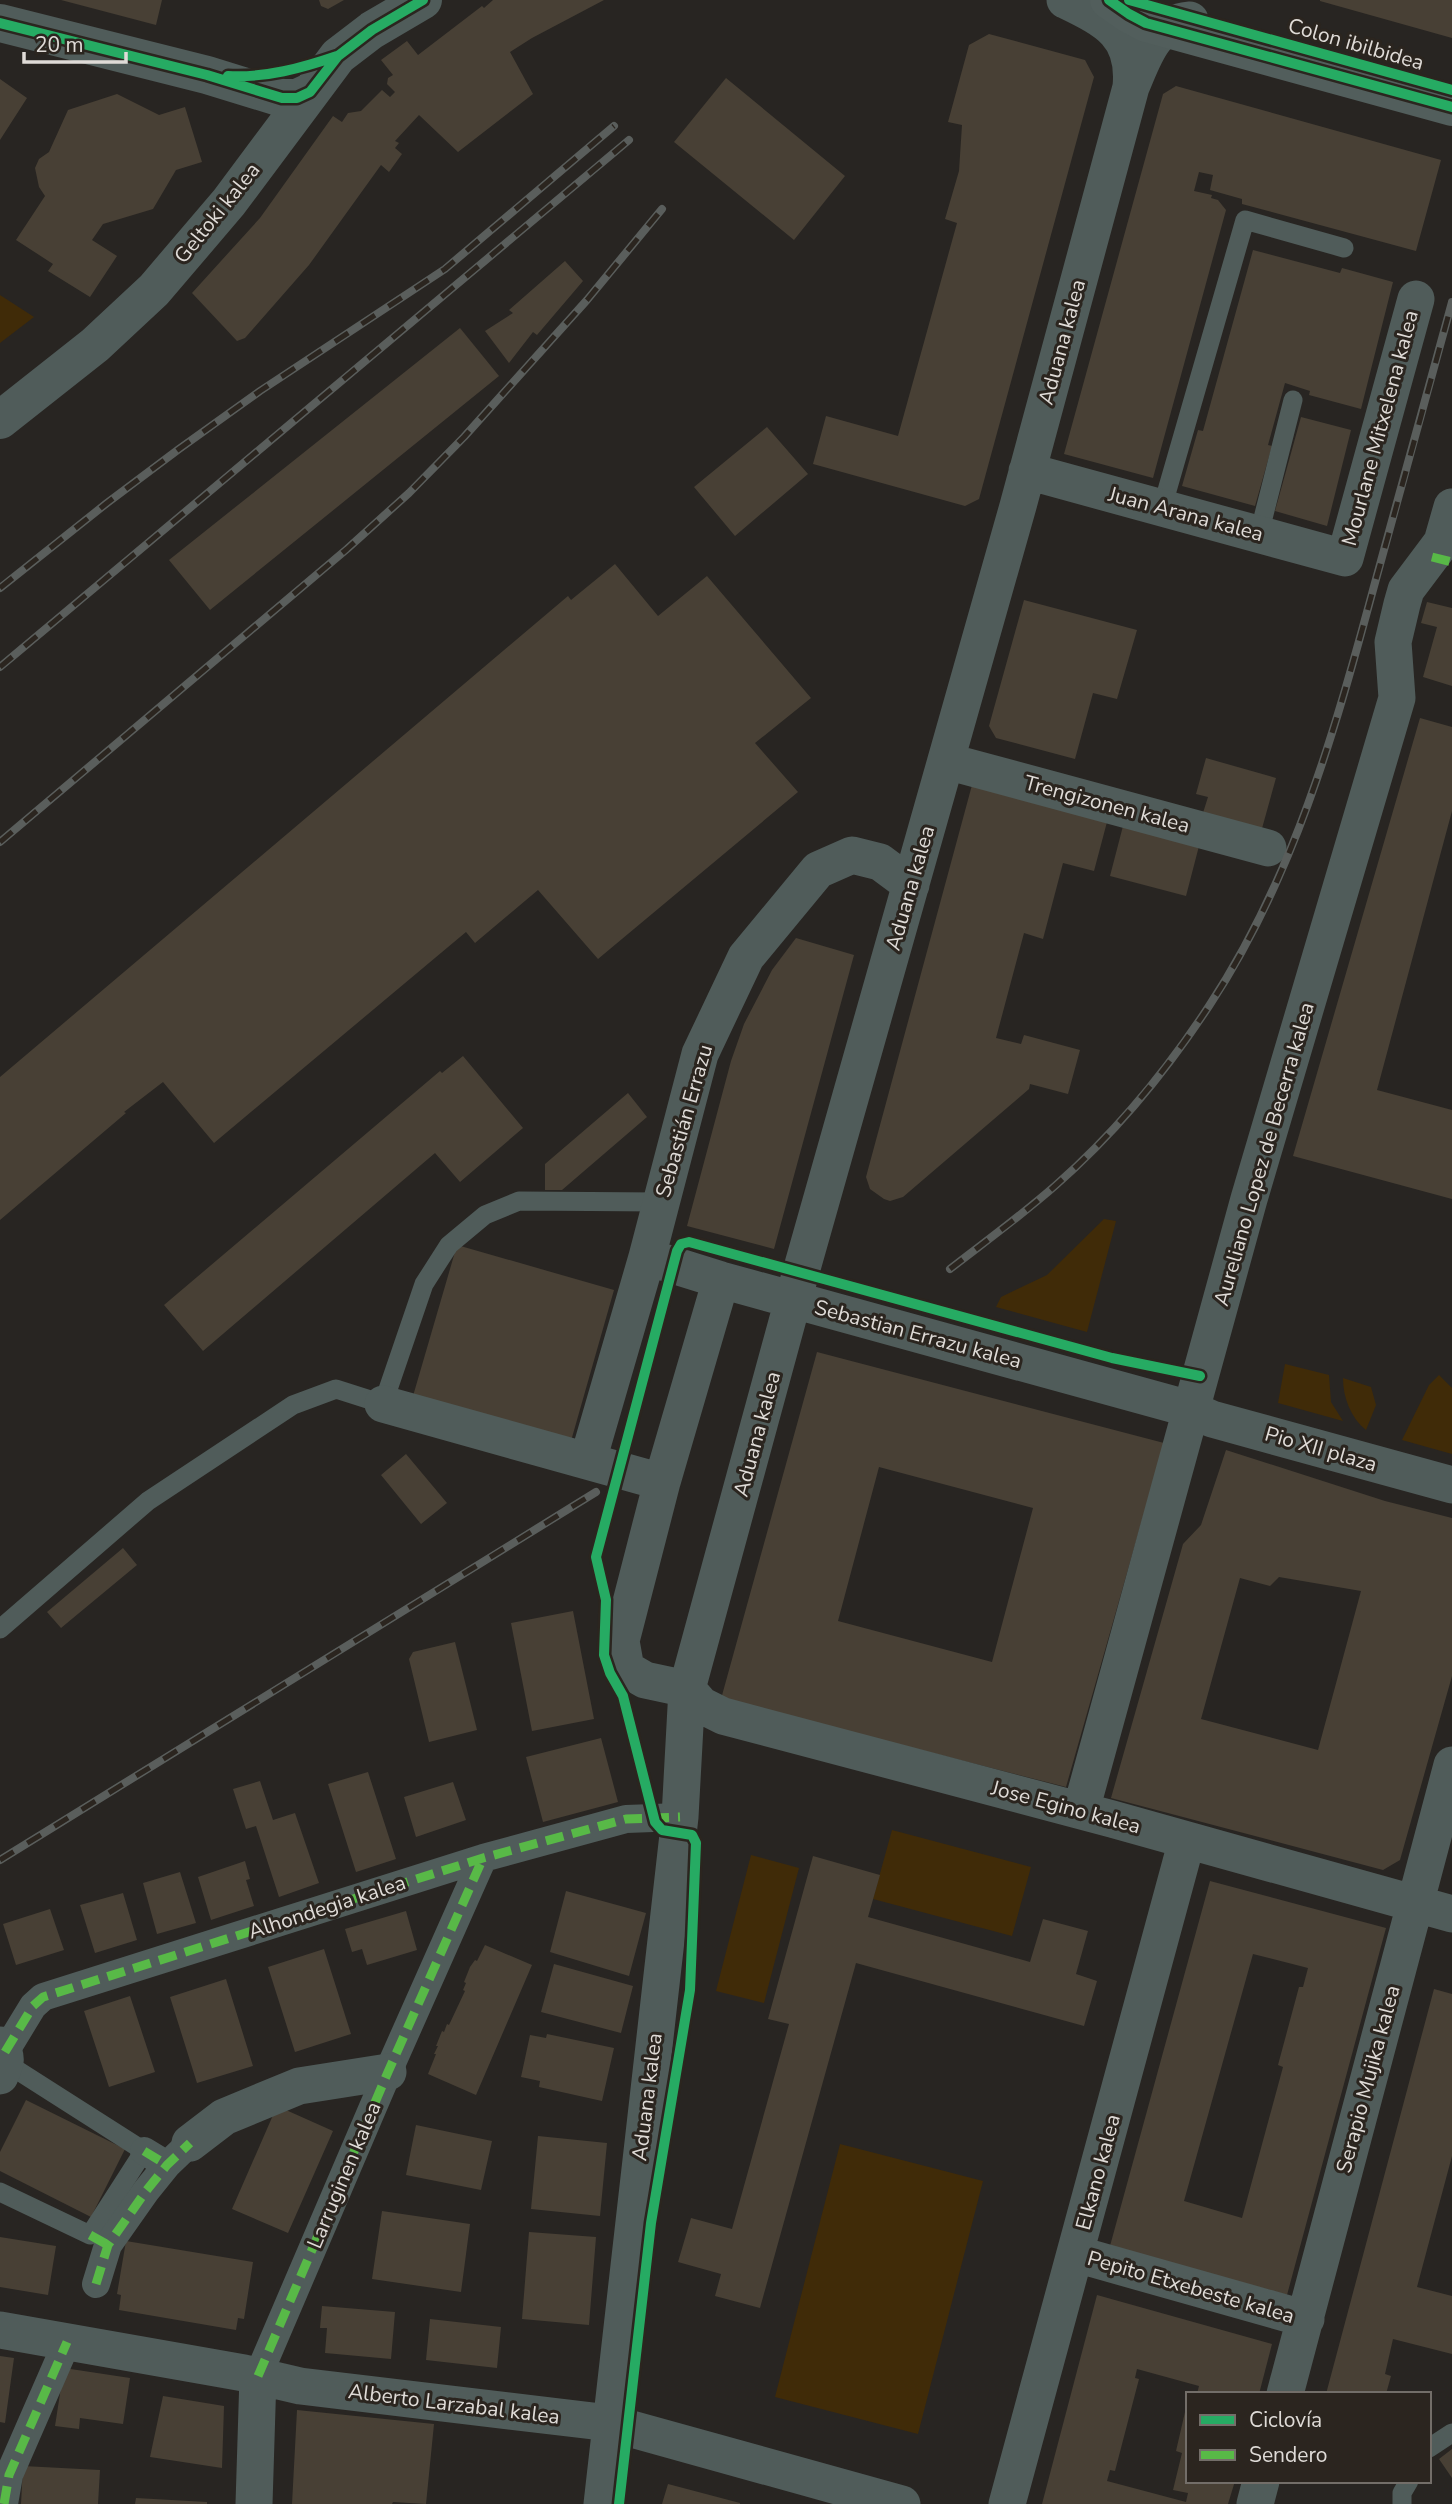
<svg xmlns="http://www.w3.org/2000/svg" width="1452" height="2504" font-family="'Nunito Sans',sans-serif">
	<rect width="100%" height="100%" fill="#282522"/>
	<path fill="#402b08" d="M 0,295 L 34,317 L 0,343 Z
		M 1104,1219 L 1116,1221 L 1087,1332 L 996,1307 L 1001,1297 L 1047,1275 Z
		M 1285,1364 L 1329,1375 L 1331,1402 L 1343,1421 L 1278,1403 Z
		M 1439,1375 L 1452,1388 L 1452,1454 L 1402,1440 L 1429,1385 Z
		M 1343,1378 L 1371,1387 L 1376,1405 L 1366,1430 C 1351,1418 1343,1398 1343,1378 Z
		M 892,1830 L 1031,1867 L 1012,1936 L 873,1899 Z
		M 751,1855 L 799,1868 L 764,2003 L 716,1991 Z
		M 840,2144 L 983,2181 L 918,2434 L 775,2397 Z"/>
	<path fill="#484035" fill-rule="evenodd" d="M 61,0 L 162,0 L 156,25 Z
		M 319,0 L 344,0 L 328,9 L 321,6 Z
		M 493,0 L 604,0 L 532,38 L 510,52 L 533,94 L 458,152 L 419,115 L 395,141 L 399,143 L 395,148 L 402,154 L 389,172 L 381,165 L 309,265 L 245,338 L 237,341 L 192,293 L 260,218 L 333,116 L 342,122 L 348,113 L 361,111 L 382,90 L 390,97 L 395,92 L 387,84 L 388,78 L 393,75 L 381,60 L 407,41 L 418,55 L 482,6 L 484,8 Z
		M 1320,0 L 1452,0 L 1452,38 L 1320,1 Z
		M 989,34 L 1085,60 L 1094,77 L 979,499 L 965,506 L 813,464 L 826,416 L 898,436 L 957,223 L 945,219 L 959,171 L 962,125 L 948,122 L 969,45 Z
		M 726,78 L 845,176 L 794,240 L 674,142 Z
		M 0,79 L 27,98 L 0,140 Z
		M 1176,86 L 1441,160 L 1416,251 L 1242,204 L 1242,199 L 1210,190 L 1213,175 L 1199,172 L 1194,191 L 1212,195 L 1211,198 L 1218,200 L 1226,210 L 1153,478 L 1064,454 L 1163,94 Z
		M 117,94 L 159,115 L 185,107 L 202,162 L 176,170 L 153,209 L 103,224 L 92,240 L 117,256 L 90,297 L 48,271 L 53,264 L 16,240 L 45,196 L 39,187 L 35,168 L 39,159 L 49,152 L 68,110 Z
		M 1253,250 L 1340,273 L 1342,268 L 1393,282 L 1361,409 L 1309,395 L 1310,391 L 1285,383 L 1268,445 L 1272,446 L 1255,506 L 1182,486 L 1198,430 L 1203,431 Z
		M 565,261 L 583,281 L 537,335 L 533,332 L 509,363 L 485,331 L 513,313 L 509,310 Z
		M 460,328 L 499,376 L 210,610 L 169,560 Z
		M 1301,417 L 1351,430 L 1327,526 L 1275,511 Z
		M 767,427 L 808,474 L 735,536 L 694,487 Z
		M 615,564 L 658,616 L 707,576 L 811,698 L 755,743 L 798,792 L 598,959 L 538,890 L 475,943 L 466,932 L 214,1143 L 163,1082 L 124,1112 L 126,1113 L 0,1220 L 0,1077 L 568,596 L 571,600 Z
		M 1024,600 L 1137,630 L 1117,699 L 1093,693 L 1075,759 L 996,738 L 989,726 Z
		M 1427,602 L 1452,608 L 1452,686 L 1423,677 L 1437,627 L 1421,623 Z
		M 1420,718 L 1452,727 L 1452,811 L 1377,1090 L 1452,1110 L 1452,1199 L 1293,1156 Z
		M 1206,758 L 1276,778 L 1261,832 L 1202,816 L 1208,797 L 1196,794 Z
		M 972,785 L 1107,822 L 1094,871 L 1063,863 L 1043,939 L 1024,933 L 996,1038 L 1021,1044 L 1024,1035 L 1080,1050 L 1068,1094 L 1030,1084 L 1029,1089 L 903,1197 L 890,1201 L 884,1199 L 870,1189 L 866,1177 Z
		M 1123,826 L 1199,846 L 1186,896 L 1110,876 Z
		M 796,938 L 854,955 L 774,1249 L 687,1226 L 731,1061 L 744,1024 L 772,970 Z
		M 463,1056 L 523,1128 L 460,1182 L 435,1153 L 203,1351 L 164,1305 L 440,1071 L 442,1073 Z
		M 628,1093 L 647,1117 L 562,1190 L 545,1190 L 545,1164 Z
		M 457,1245 L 614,1290 L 571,1441 L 413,1396 Z
		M 817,1352 L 1164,1443 L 1066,1787 L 721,1699 ZM 879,1467 L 1033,1508 L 992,1662 L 838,1621 Z
		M 1226,1450 L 1385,1501 L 1452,1518 L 1452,1676 L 1400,1860 L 1383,1870 L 1111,1798 L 1183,1544 L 1201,1525 ZM 1279,1577 L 1361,1591 L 1318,1750 L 1201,1719 L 1240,1578 L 1270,1586 Z
		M 406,1454 L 447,1503 L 421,1524 L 381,1475 Z
		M 123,1548 L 137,1565 L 61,1628 L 47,1612 Z
		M 573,1611 L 594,1719 L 532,1731 L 511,1623 Z
		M 455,1642 L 477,1730 L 429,1742 L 409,1659 L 413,1652 Z
		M 601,1738 L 618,1802 L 543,1822 L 526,1757 Z
		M 368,1772 L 396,1859 L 356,1872 L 328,1784 Z
		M 260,1781 L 273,1820 L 295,1813 L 319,1883 L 279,1897 L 256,1826 L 246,1829 L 233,1789 Z
		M 453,1782 L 466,1820 L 416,1837 L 404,1797 Z
		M 813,1856 L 880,1875 L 868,1917 L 1030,1962 L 1043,1919 L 1088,1931 L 1076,1974 L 1097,1981 L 1084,2026 L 856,1963 L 760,2308 L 715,2296 L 721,2274 L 678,2262 L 691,2218 L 732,2229 L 789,2024 L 768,2019 Z
		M 245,1861 L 250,1879 L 246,1880 L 254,1906 L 211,1920 L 198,1877 Z
		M 180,1872 L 196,1923 L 157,1934 L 143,1883 Z
		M 1210,1881 L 1386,1928 L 1287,2295 L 1110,2246 ZM 1253,1954 L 1308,1968 L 1303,1987 L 1299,1987 L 1278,2065 L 1283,2067 L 1242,2218 L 1184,2201 Z
		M 566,1891 L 646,1913 L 629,1976 L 550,1952 Z
		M 123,1893 L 137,1940 L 95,1953 L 80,1905 Z
		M 50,1909 L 64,1950 L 16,1965 L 3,1924 Z
		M 406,1911 L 417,1950 L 367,1965 L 362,1949 L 352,1952 L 345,1929 Z
		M 485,1945 L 532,1965 L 476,2095 L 428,2074 L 436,2054 L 434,2054 L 438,2046 L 436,2046 L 442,2031 L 444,2032 L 447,2024 L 449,2025 L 465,1991 L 463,1990 L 466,1983 L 464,1982 L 470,1967 L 475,1960 L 477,1961 Z
		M 324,1949 L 351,2034 L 295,2052 L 268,1967 Z
		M 554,1964 L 633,1986 L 621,2033 L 541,2012 Z
		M 226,1979 L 253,2066 L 197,2083 L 170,1997 Z
		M 1434,1989 L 1452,1994 L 1452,2156 L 1417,2287 L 1452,2296 L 1452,2354 L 1393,2339 L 1385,2374 L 1391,2376 L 1386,2394 L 1326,2394 Z
		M 130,1996 L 155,2072 L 109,2087 L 84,2011 Z
		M 547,2034 L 614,2048 L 602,2101 L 539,2087 L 540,2081 L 521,2077 L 530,2035 L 546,2038 Z
		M 26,2100 L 125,2149 L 91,2217 L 0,2171 L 0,2152 Z
		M 277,2106 L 333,2131 L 288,2233 L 232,2209 Z
		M 416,2125 L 492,2141 L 481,2190 L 406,2175 Z
		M 538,2136 L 607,2143 L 600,2216 L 531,2209 Z
		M 382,2211 L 470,2224 L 461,2292 L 372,2279 Z
		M 529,2232 L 596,2237 L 589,2325 L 522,2319 Z
		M 0,2237 L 56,2246 L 48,2295 L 0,2287 Z
		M 126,2241 L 253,2262 L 244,2319 L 238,2318 L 236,2330 L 119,2310 L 121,2295 L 117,2294 Z
		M 1097,2295 L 1272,2344 L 1259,2394 L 1197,2394 L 1199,2386 L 1137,2369 L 1135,2378 L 1139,2379 L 1115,2471 L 1110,2470 L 1107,2481 L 1186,2502 L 1188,2493 L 1173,2490 L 1182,2453 L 1176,2451 L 1185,2412 L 1188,2412 L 1188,2481 L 1235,2481 L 1228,2504 L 1042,2504 Z
		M 322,2306 L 395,2312 L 391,2359 L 325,2353 L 327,2328 L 320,2328 Z
		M 430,2319 L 501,2327 L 497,2368 L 426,2360 Z
		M 0,2356 L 14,2358 L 5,2423 L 0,2422 Z
		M 64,2368 L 130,2378 L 123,2424 L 80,2418 L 79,2429 L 55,2426 Z
		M 163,2396 L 224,2406 L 222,2468 L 150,2457 Z
		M 297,2410 L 434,2424 L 426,2504 L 393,2502 L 392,2504 L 292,2504 Z
		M 1452,2449 L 1452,2478 L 1439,2459 Z
		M 23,2466 L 100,2470 L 98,2504 L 21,2504 Z
		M 668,2484 L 740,2503 L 740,2504 L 662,2504 Z
		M 136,2498 L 207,2502 L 207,2504 L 135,2504 Z"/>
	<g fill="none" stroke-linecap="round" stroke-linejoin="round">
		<path stroke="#505c5a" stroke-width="19" d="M 1162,508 L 1245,220 L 1344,248
			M 1259,534 L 1293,400
			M 0,1629 L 148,1501 L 293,1405 L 336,1389 L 383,1404 L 424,1284 L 449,1245 L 485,1215 L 519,1201 L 660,1202
			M 0,2192 L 90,2235 L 144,2151 L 6,2063
			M 1429,2448 L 1452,2433
			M 1402,2504 L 1402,2493 L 1409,2481"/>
		<path stroke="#505c5a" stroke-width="28" d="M 5,2052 L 33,2006 L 43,1997 L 483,1858 L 626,1819 L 680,1817
			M 144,2151 L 167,2165
			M 96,2284 L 108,2245 L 146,2191 L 167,2165 L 190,2143
			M 258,2376 L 388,2072 L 483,1858
			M 4,2504 L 9,2475 L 67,2342"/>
		<path stroke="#505c5a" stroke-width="37" d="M 1065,0 C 1106,20 1136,34 1131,87
			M 1027,471 L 1345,558 L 1416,299
			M 946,761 L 1268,848
			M 647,1257 L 721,1280 L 1190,1409 L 1212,1419 L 1452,1485
			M 721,1280 L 662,1482 L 621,1641 L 626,1669 L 645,1680 L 687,1689 L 701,1705 L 723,1716 L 1112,1819 L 1452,1914
			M 383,1404 L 662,1482
			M 588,1460 L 647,1257 L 700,1054 L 746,957 L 818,870 L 852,855 L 880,862 L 911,885
			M 1081,1810 L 1249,1199 L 1397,698 L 1393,642 L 1402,604 L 1406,590 L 1442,542 L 1452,507
			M 0,2045 C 8,2057 6,2063 0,2076
			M 190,2143 L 224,2117 L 299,2086 L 388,2072
			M 1076,2254 L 1306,2319
			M 0,2330 L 244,2373 L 300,2386 L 610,2423 L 902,2504
			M 1285,2394 L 1452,1765
			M 254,2504 L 258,2376
			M 602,2504 L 680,1817 L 687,1689 L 793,1300 L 1018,506 L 1131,87 C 1144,57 1153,23 1190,20
			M 1007,2504 L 1187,1840
			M 1255,2504 L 1261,2481"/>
		<path stroke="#505c5a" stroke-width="38" d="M 0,23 L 207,75 L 282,98 L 297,98 L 310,92
			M 0,420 L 95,345 L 154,290 L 229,202 L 338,56 L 372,30 L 423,0"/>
		<path stroke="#525e5c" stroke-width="38" d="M 1109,0 L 1129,14 L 1146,23 L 1452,107"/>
		<defs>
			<path id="rail" d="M 0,588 L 107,503 L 179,449 L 260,391 L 445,269 L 614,126
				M 0,667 L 629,140
				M 0,842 L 347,549 L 409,493 L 464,437 L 587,300 L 662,209
				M 950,1269 C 986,1241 1022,1215 1056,1185 C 1114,1134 1167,1070 1209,1006 C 1293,879 1334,734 1373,590 C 1400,494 1426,398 1452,302
				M 0,1860 L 596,1492"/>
		</defs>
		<use href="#rail" stroke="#5a5e5c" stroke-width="8"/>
		<use href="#rail" stroke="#2b251f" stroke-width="5" stroke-dasharray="16" stroke-linecap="butt"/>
		<path stroke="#58b947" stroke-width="9" stroke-dasharray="18 9" stroke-linecap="butt" d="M 1432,557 L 1452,562
			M 5,2052 L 33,2006 L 43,1997 L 483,1858 L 626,1819 L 680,1817
			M 144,2151 L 167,2165
			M 90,2235 L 108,2245
			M 96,2284 L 108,2245 L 146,2191 L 167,2165 L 190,2143
			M 258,2376 L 388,2072 L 483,1858
			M 4,2504 L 9,2475 L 67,2342"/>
		<defs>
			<path id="cycleway" d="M 1109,0 L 1129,14 L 1146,23 L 1452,107
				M 1129,0 L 1452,90
				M 0,23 L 207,75 L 282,98 L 297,98 L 310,92 L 338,56 L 372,30 L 423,0
				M 228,76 C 266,78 302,68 337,56
				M 619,2504 L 651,2223 L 690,1990 L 696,1843 L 692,1835 L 662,1830 L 655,1822 L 623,1696 L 610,1673 L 604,1655 L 606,1600 L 596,1557 L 677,1251 L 681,1244 L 689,1242 L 1112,1358 L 1200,1376"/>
		</defs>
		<use href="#cycleway" stroke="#2b251f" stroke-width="15"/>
		<use href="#cycleway" stroke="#26ab63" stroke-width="10"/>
	</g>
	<g text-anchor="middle" stroke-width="6" stroke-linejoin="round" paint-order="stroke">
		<g font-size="21" fill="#dfdbd7" stroke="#2b251f">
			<text transform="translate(1356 44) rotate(16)" y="7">Colon ibilbidea</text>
			<text transform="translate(217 213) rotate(-51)" y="7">Geltoki kalea</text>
			<text transform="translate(1062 342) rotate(-75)" y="7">Aduana kalea</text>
			<text transform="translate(1380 428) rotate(-75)" y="7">Mourlane Mitxelena kalea</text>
			<text transform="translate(1186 514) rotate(15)" y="7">Juan Arana kalea</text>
			<text transform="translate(1107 804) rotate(15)" y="7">Trengizonen kalea</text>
			<text transform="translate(910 888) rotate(-74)" y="7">Aduana kalea</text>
			<text transform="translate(684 1121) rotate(-74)" y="7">Sebastián Errazu</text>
			<text transform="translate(1264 1154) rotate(-74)" y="7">Aureliano Lopez de Becerra kalea</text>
			<text transform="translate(918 1334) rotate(15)" y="7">Sebastian Errazu kalea</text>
			<text transform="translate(757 1434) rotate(-75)" y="7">Aduana kalea</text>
			<text transform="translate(1321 1449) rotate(16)" y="7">Pio XII plaza</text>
			<text transform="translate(1066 1807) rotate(15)" y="7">Jose Egino kalea</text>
			<text transform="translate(327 1907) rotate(-18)" y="7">Alhondegia kalea</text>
			<text transform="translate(1368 2079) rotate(-75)" y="7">Serapio Mujika kalea</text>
			<text transform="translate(647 2097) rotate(-83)" y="7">Aduana kalea</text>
			<text transform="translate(1098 2172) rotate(-75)" y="7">Elkano kalea</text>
			<text transform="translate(344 2175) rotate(-67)" y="7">Larruginen kalea</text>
			<text transform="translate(1191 2287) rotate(16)" y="7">Pepito Etxebeste kalea</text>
			<text transform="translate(454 2404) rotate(7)" y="7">Alberto Larzabal kalea</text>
		</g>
	</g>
	<rect x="1186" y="2392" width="245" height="91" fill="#2b251f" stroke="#736e69" stroke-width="2"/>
	<rect x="1200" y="2415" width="35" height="10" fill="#26ab63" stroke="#736e69" stroke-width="2"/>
	<text x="1249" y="2427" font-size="21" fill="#dfdbd7">Ciclovía</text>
	<rect x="1200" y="2450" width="35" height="10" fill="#58b947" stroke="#736e69" stroke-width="2"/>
	<text x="1249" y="2462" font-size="21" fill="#dfdbd7">Sendero</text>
	<path d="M24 52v10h102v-10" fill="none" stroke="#dfdbd7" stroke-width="3.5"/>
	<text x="35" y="52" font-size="21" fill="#dfdbd7" stroke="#2b251f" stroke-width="5" paint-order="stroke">20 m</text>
</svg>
